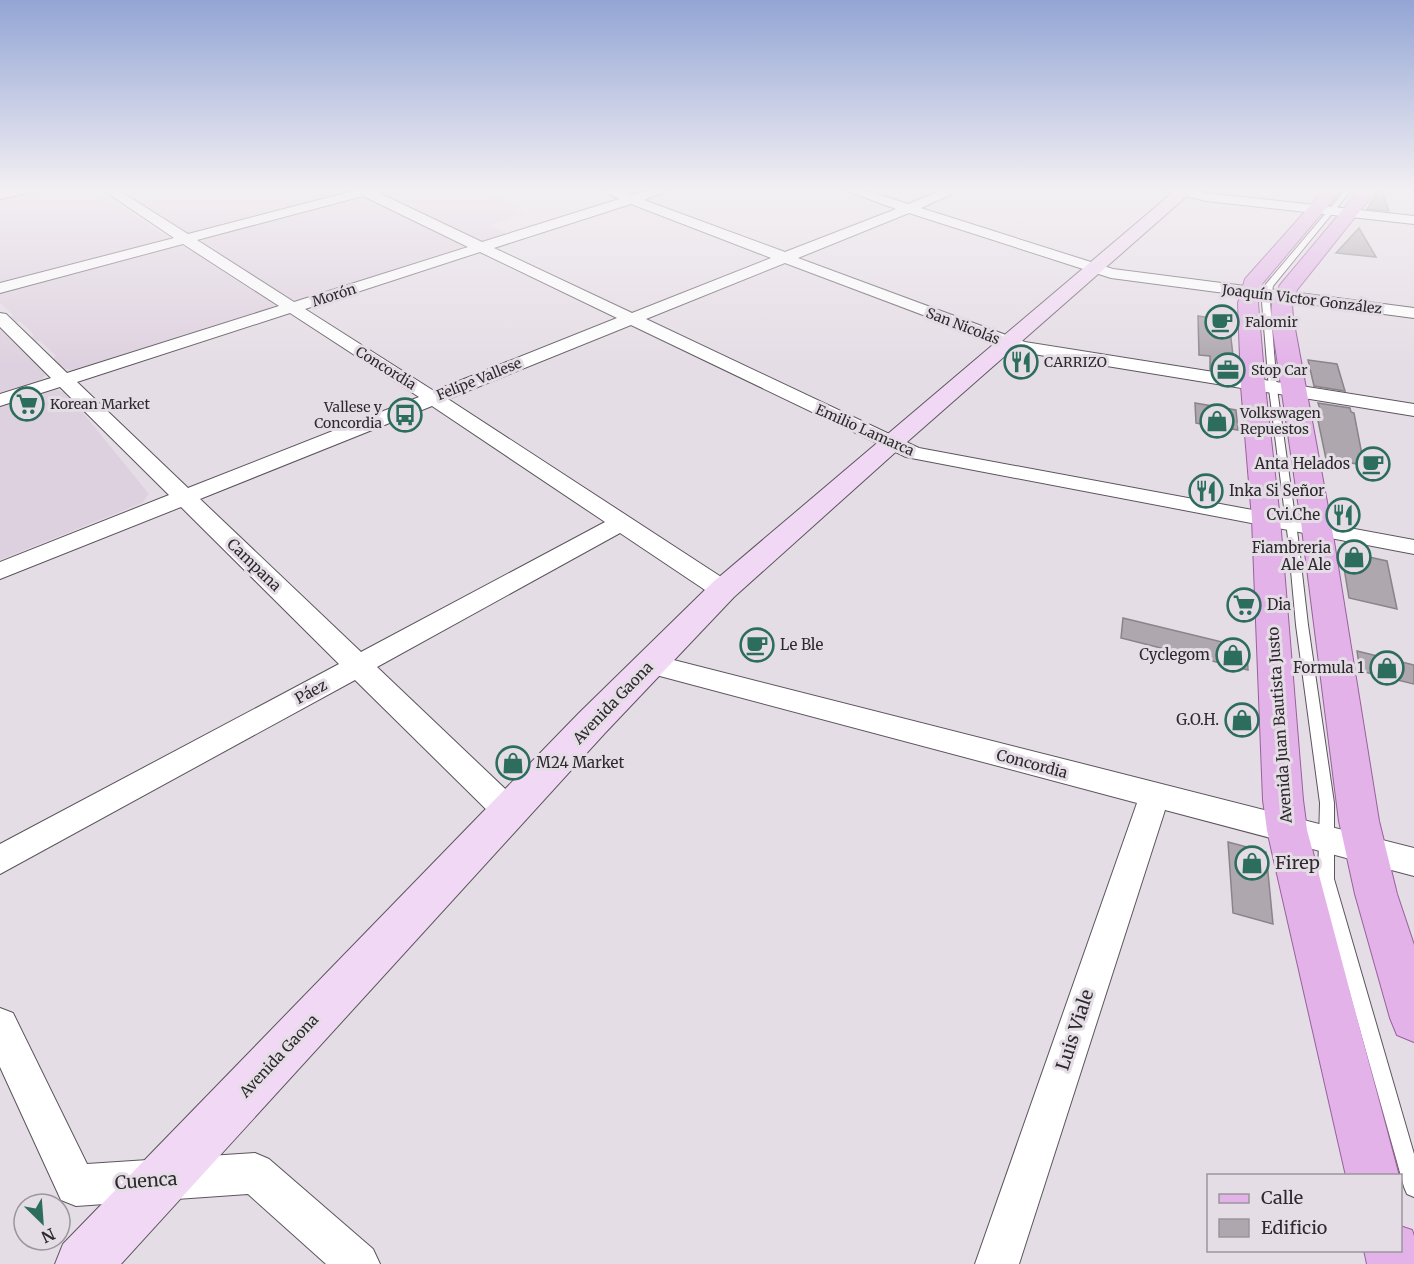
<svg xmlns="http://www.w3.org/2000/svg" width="1414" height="1264" font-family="Merriweather,serif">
	<rect width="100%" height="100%" fill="#e5dde5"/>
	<path fill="#ded1df" d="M 54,188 L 89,188 L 170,238 L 0,285 L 0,200 Z
		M 116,188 L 342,188 L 346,191 L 199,233 L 189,234 Z
		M 395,188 L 478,188 L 521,206 L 513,209 L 524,214 L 489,225 L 510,235 L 483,242 L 385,193 Z
		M 358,198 L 460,242 L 463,247 L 299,300 L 290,299 L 200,242 L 207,237 Z
		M 181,245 L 274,304 L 275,307 L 74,371 L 62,368 L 53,359 L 56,356 L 40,341 L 34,342 L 31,338 L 34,335 L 21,322 L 14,322 L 10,318 L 13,315 L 0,303 L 0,292 Z
		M 0,329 L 46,375 L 35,385 L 0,396 Z
		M 46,391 L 58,390 L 67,393 L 149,494 L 142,503 L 0,560 L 0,405 Z"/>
	<path fill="#aea7ae" stroke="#8a838a" stroke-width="1.5" d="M 1381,189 L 1389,211 L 1367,209 L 1370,204 Z
		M 1359,228 L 1376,257 L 1336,253 Z
		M 1198,316 L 1229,321 L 1235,373 L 1210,369 L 1210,356 L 1199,355 Z
		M 1308,360 L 1337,364 L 1345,391 L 1314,386 Z
		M 1195,403 L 1236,410 L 1238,430 L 1196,423 Z
		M 1318,403 L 1350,408 L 1351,412 L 1354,413 L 1364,465 L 1326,459 L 1316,411 L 1320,409 Z
		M 1359,546 L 1367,547 L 1369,557 L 1387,561 L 1397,609 L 1349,598 L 1342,556 Z
		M 1123,618 L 1247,648 L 1248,670 L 1121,638 Z
		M 1357,651 L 1414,665 L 1414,684 L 1360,671 Z
		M 1228,842 L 1266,852 L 1273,924 L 1233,913 Z"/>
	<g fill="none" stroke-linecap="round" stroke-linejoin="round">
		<defs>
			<path id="service" d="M 1347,188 L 1353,188 L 1273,286 L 1270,302 L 1277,389 L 1298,538 L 1308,625 L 1334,803 L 1334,879 L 1414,1154 L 1414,1197 L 1407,1194 L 1404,1187 L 1318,879 L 1320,803 L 1296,625 L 1288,538 L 1269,389 L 1262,302 L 1266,284 Z"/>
			<path id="minor" d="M 100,188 L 115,188 L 188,234 L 353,191 L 351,188 L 381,188 L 377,192 L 482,242 L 619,199 L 595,188 L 614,188 L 632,195 L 654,188 L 674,188 L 644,200 L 785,252 L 896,209 L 839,188 L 859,188 L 908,204 L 947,188 L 965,188 L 921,208 L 1113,269 L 1414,308 L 1414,318 L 1111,278 L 909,213 L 798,258 L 1025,342 L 1414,404 L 1414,416 L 1021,352 L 785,263 L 646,319 L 919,448 L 1414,540 L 1414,554 L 906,457 L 631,325 L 448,399 L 732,584 L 735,590 L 732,596 L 723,598 L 714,596 L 620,533 L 377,667 L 520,803 L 524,812 L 520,821 L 509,825 L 498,821 L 355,680 L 0,874 L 0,844 L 339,664 L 181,507 L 0,579 L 0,562 L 169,495 L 60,387 L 0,406 L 0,394 L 51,378 L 0,327 L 0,313 L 6,314 L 67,373 L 279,306 L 183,244 L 0,293 L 0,283 L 174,238 ZM 363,196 L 468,247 L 294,302 L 197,240 ZM 631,204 L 771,258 L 632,313 L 494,248 ZM 480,252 L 617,318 L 434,391 L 305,309 ZM 290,313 L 419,397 L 188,488 L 77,382 ZM 432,406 L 605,522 L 361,652 L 200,499 Z
				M 1162,188 L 1186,188 L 1206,193 L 1414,216 L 1414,224 L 1206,201 L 1163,191 Z
				M 650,654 L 1414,848 L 1414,876 L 1165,810 L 1019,1264 L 975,1264 L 1137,803 L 641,671 L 637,664 L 641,657 Z
				M 0,1008 L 13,1013 L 87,1164 L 255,1153 L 269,1159 L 373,1249 L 380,1264 L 326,1264 L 248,1194 L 76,1206 L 61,1200 L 0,1067 Z"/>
			<path id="secondary" d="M 35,188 L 33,192 L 0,199 L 0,189 Z
				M 1178,188 L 1196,188 L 899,449 L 734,597 L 605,733 L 121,1264 L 55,1264 L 63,1244 L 579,713 L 712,583 Z"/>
			<path id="primary" d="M 1326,188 L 1343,188 L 1262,284 L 1258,303 L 1265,386 L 1280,519 L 1303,800 L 1307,830 L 1399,1176 L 1346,1176 L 1267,830 L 1263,800 L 1252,519 L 1241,386 L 1238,303 L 1245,279 Z
				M 1361,188 L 1378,188 L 1297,290 L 1292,304 L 1293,318 L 1332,529 L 1379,821 L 1397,894 L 1414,945 L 1414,1042 L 1397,1035 L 1390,1018 L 1355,894 L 1339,821 L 1302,529 L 1271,318 L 1272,304 L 1280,285 Z
				M 1400,1226 L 1412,1230 L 1414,1236 L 1414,1264 L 1367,1264 L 1364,1250 L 1400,1250 Z"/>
		</defs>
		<use href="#service" stroke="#5b555c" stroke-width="2"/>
		<use href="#minor" stroke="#5b555c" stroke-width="2"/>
		<use href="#secondary" stroke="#5b555c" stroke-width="2"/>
		<use href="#primary" stroke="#98619d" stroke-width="2"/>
		<use href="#service" fill="#fff" fill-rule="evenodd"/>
		<use href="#minor" fill="#fff" fill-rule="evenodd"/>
		<use href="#secondary" fill="#f1d8f4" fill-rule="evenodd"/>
		<use href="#primary" fill="#e3b2e8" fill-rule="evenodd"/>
	</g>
	<linearGradient id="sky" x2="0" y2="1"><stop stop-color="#93a5d5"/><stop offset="0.52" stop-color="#f3f0f3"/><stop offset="1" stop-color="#f3f0f3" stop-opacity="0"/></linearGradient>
	<rect width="1414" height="365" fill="url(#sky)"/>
	<defs>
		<symbol id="cafe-ring" viewBox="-11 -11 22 22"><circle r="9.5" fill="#e5dde5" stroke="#2c6d5d" stroke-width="1.5"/><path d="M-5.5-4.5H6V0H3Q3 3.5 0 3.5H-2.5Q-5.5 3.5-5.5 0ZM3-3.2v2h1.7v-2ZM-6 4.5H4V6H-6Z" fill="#2c6d5d"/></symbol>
		<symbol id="restaurant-ring" viewBox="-11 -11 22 22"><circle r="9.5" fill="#e5dde5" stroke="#2c6d5d" stroke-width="1.5"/><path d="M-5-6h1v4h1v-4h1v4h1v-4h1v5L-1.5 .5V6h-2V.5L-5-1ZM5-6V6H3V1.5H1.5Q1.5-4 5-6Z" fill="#2c6d5d"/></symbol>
		<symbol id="office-ring" viewBox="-11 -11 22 22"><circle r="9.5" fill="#e5dde5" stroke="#2c6d5d" stroke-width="1.5"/><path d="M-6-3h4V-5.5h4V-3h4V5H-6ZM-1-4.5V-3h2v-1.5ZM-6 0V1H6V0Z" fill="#2c6d5d"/></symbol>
		<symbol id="supermarket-ring" viewBox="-11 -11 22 22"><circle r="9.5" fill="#e5dde5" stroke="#2c6d5d" stroke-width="1.5"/><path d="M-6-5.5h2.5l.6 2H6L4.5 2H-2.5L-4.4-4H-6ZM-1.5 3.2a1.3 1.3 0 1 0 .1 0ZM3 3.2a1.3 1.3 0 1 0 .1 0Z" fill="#2c6d5d"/></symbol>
		<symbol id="bus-ring" viewBox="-11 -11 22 22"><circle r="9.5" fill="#e5dde5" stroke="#2c6d5d" stroke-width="1.5"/><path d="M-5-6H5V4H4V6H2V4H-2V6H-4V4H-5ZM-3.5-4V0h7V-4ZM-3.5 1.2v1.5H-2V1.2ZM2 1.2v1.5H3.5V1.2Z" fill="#2c6d5d"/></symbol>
		<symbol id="shop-ring" viewBox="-11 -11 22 22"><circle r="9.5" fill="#e5dde5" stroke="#2c6d5d" stroke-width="1.5"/><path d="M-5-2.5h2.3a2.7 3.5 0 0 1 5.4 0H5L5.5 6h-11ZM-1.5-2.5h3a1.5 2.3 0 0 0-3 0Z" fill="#2c6d5d"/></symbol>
	</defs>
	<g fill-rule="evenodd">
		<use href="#cafe-ring" x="1203" y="303" width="38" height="38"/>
		<use href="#restaurant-ring" x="1002" y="343" width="38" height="38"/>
		<use href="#office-ring" x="1209" y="351" width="38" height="38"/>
		<use href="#supermarket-ring" x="8" y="385" width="38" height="38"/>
		<use href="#bus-ring" x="386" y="396" width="38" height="38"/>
		<use href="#shop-ring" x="1198" y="402" width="38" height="38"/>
		<use href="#cafe-ring" x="1354" y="445" width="38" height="38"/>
		<use href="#restaurant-ring" x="1187" y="472" width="38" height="38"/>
		<use href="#restaurant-ring" x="1324" y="496" width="38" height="38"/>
		<use href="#shop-ring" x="1335" y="538" width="38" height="38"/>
		<use href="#supermarket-ring" x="1225" y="586" width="38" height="38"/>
		<use href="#cafe-ring" x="738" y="626" width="38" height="38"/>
		<use href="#shop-ring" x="1214" y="636" width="38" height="38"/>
		<use href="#shop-ring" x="1368" y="649" width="38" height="38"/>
		<use href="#shop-ring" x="1223" y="701" width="38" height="38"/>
		<use href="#shop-ring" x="494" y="744" width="38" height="38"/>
		<use href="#shop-ring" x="1233" y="844" width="38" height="38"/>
	</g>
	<g text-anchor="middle" stroke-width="6" stroke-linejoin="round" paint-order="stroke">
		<g font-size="14" fill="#2d2a2e" stroke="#e5dde5">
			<text transform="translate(334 295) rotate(-18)" y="5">Morón</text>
			<text transform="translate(1302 299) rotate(7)" y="5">Joaquín Victor González</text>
			<text transform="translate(963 326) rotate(21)" y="5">San Nicolás</text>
			<text transform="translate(386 368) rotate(32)" y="5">Concordia</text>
			<text transform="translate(479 379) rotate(-22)" y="5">Felipe Vallese</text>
			<text transform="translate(865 430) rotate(24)" y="5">Emilio Lamarca</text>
		</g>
		<g font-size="14" fill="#2d2a2e" stroke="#e5dde5" text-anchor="start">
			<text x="1245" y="327">Falomir</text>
			<text x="1044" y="367">CARRIZO</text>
			<text x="1251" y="375">Stop Car</text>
			<text x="50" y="409">Korean Market</text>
			<text x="382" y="412" text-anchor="end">Vallese y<tspan x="382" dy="16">Concordia</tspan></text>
			<text x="1240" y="418">Volkswagen<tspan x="1240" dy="16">Repuestos</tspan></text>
		</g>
		<g font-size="15" fill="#2d2a2e" stroke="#e5dde5" text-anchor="end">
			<text x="1350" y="469">Anta Helados</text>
			<text x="1229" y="496" text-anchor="start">Inka Si Señor</text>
			<text x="1320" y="520">Cvi.Che</text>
			<text x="1331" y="553">Fiambreria<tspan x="1331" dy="17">Ale Ale</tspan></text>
			<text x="1267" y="610" text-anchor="start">Dia</text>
			<text x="780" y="650" text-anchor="start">Le Ble</text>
			<text x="1210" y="660">Cyclegom</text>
			<text x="1364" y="673">Formula 1</text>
			<text x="1219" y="725">G.O.H.</text>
			<text x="536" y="768" text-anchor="start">M24 Market</text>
		</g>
		<g font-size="15" fill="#2d2a2e" stroke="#e5dde5">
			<text transform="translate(254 565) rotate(44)" y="5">Campana</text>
			<text transform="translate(311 692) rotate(-28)" y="5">Páez</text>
			<text transform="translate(613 703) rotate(-46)" y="5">Avenida Gaona</text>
			<text transform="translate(1280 725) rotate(-94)" y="5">Avenida Juan Bautista Justo</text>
			<text transform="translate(1032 764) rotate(15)" y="5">Concordia</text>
			<text transform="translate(279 1056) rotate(-47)" y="5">Avenida Gaona</text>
		</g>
		<g font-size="18" fill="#2d2a2e" stroke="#e5dde5" text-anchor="start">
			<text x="1275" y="869">Firep</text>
		</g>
		<g font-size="18" fill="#2d2a2e" stroke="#e5dde5">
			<text transform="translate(1075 1030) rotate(-72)" y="6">Luis Viale</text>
			<text transform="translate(146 1181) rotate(-4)" y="6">Cuenca</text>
		</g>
	</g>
	<rect x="1207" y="1174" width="195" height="78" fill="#e5dde5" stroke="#9b959c" stroke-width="1.5"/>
	<rect x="1219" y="1194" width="30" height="9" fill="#e3b2e8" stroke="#9b959c" stroke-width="1.5"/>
	<text x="1261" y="1204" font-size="18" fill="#2d2a2e">Calle</text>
	<rect x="1219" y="1219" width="30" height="18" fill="#aea7ae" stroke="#9b959c" stroke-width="1.5"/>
	<text x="1261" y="1234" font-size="18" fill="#2d2a2e">Edificio</text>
	<g transform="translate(42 1222) rotate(155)"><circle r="28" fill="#e5dde5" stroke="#9b959c" stroke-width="1.5"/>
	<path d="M0-4.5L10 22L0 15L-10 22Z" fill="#2c6d5d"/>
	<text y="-9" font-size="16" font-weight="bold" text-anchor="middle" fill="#2d2a2e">N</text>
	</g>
</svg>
